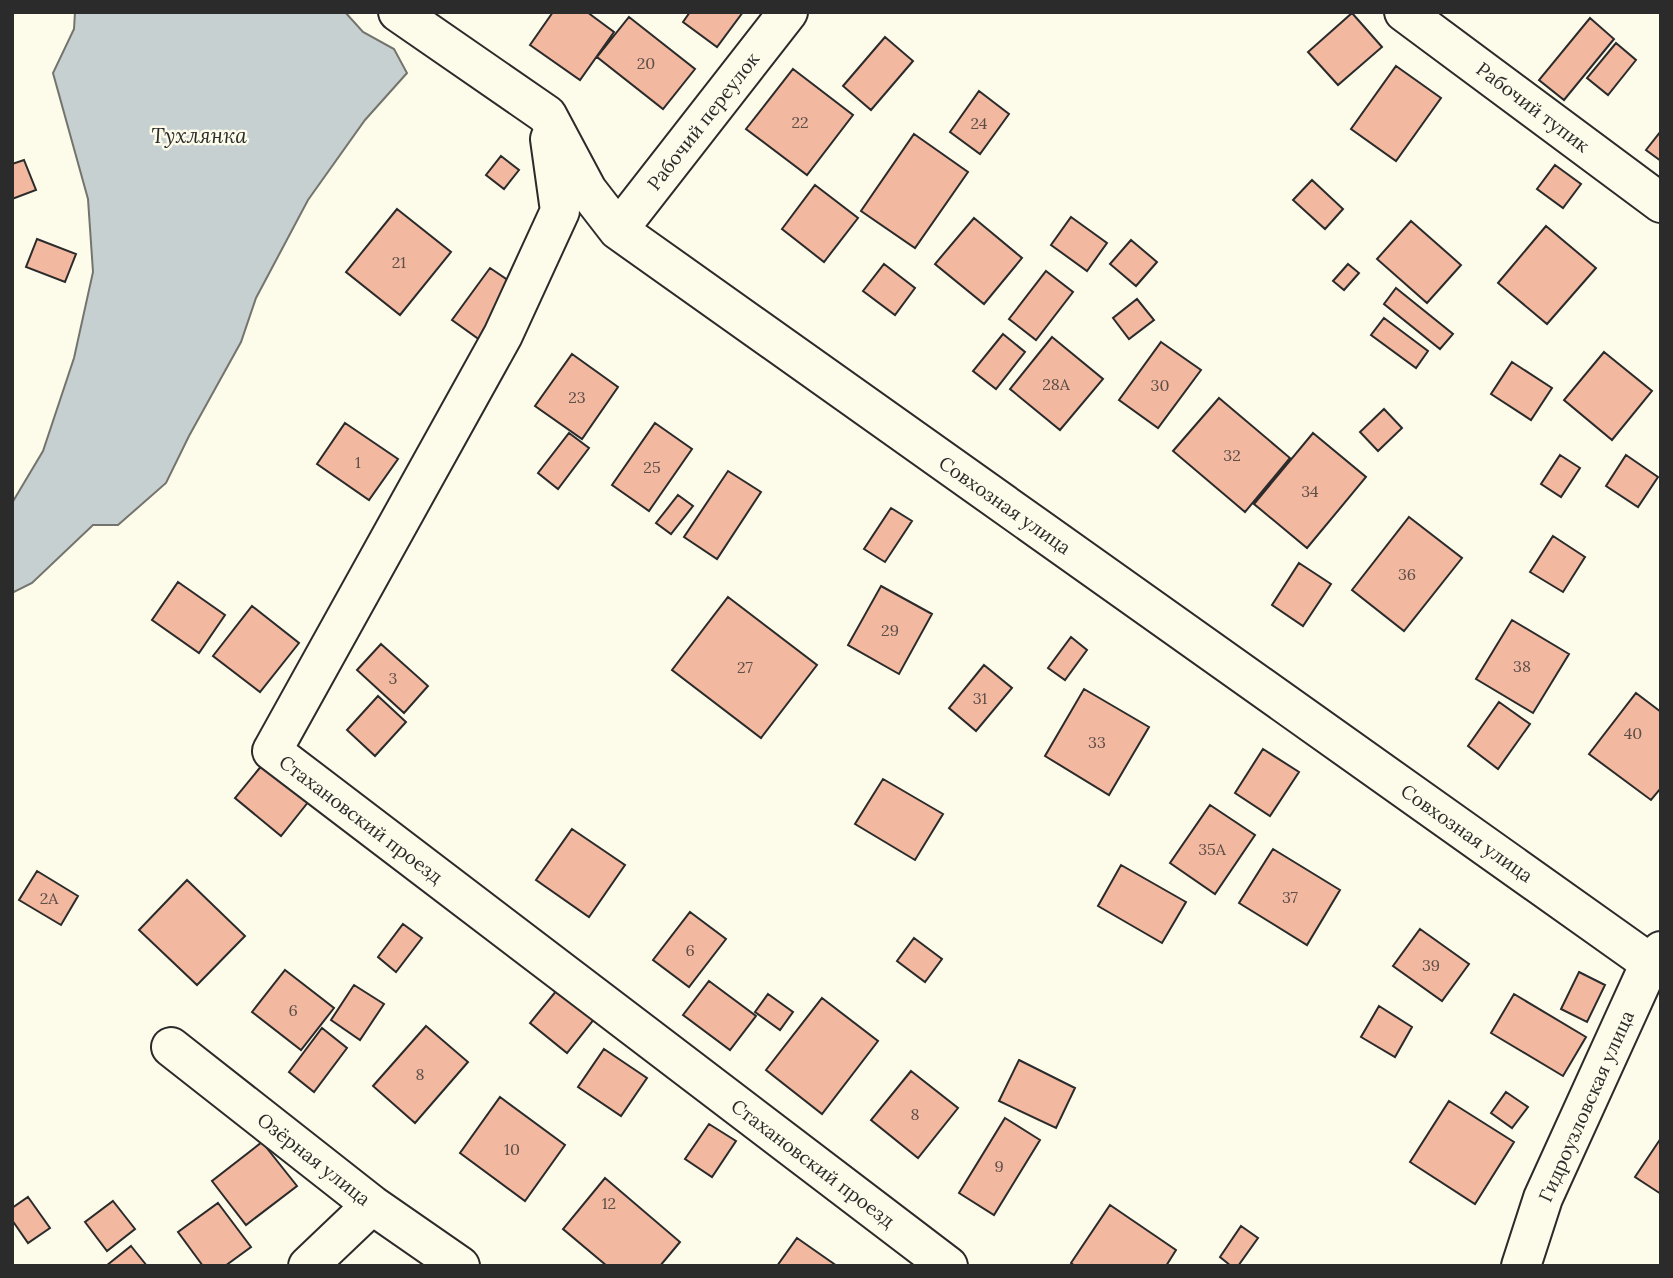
<svg xmlns="http://www.w3.org/2000/svg" width="1673" height="1278" font-family="Lora,serif">
	<rect width="100%" height="100%" fill="#fdfbea"/>
	<path fill="#c7d0d0" stroke="#74746e" stroke-width="2" d="M 75,12 L 345,12 L 363,32 L 394,49 L 407,73 L 365,120 L 308,200 L 256,298 L 241,342 L 189,436 L 166,483 L 118,525 L 93,525 L 32,583 L 12,593 L 12,503 L 43,451 L 74,358 L 93,272 L 88,199 L 53,73 L 74,29 Z"/>
	<path fill="#f2b8a0" stroke="#2b2b2b" stroke-width="2" d="M 553,12 L 587,12 L 614,32 L 580,80 L 530,45 Z
		M 690,12 L 743,12 L 717,47 L 683,22 Z
		M 1352,13 L 1382,47 L 1338,85 L 1308,52 Z
		M 629,17 L 695,69 L 663,109 L 597,57 Z
		M 1590,18 L 1614,39 L 1564,100 L 1539,80 Z
		M 885,37 L 913,61 L 871,110 L 843,86 Z
		M 1616,43 L 1636,60 L 1608,95 L 1587,78 Z
		M 1396,66 L 1441,98 L 1396,161 L 1351,129 Z
		M 793,69 L 853,115 L 807,175 L 746,129 Z
		M 979,91 L 1009,114 L 980,154 L 950,132 Z
		M 1661,131 L 1661,161 L 1646,150 Z
		M 914,134 L 968,172 L 915,248 L 861,211 Z
		M 501,156 L 519,170 L 504,189 L 486,175 Z
		M 24,160 L 36,190 L 12,199 L 12,164 Z
		M 1555,165 L 1581,184 L 1563,208 L 1537,189 Z
		M 1312,180 L 1343,209 L 1325,229 L 1293,200 Z
		M 815,185 L 858,218 L 824,262 L 782,229 Z
		M 397,209 L 451,252 L 400,315 L 346,272 Z
		M 1071,217 L 1107,243 L 1087,271 L 1051,245 Z
		M 974,218 L 1022,258 L 984,304 L 935,264 Z
		M 1411,221 L 1461,265 L 1427,303 L 1377,259 Z
		M 1546,226 L 1596,268 L 1547,324 L 1498,283 Z
		M 37,239 L 76,254 L 65,282 L 26,267 Z
		M 1131,240 L 1157,262 L 1136,286 L 1110,264 Z
		M 884,264 L 915,288 L 895,315 L 863,291 Z
		M 1348,264 L 1359,273 L 1344,290 L 1333,281 Z
		M 490,268 L 518,287 L 480,340 L 452,320 Z
		M 1046,271 L 1073,292 L 1036,340 L 1009,319 Z
		M 1396,288 L 1453,334 L 1440,349 L 1384,304 Z
		M 1137,299 L 1154,320 L 1129,339 L 1113,318 Z
		M 1384,318 L 1428,351 L 1416,368 L 1371,335 Z
		M 1003,334 L 1025,352 L 996,389 L 973,371 Z
		M 1052,337 L 1103,379 L 1060,430 L 1010,389 Z
		M 1161,342 L 1201,370 L 1158,428 L 1119,400 Z
		M 1604,352 L 1652,391 L 1612,440 L 1564,400 Z
		M 572,354 L 618,387 L 582,439 L 535,406 Z
		M 1512,362 L 1552,388 L 1531,420 L 1491,394 Z
		M 1219,398 L 1290,458 L 1245,512 L 1173,451 Z
		M 1384,409 L 1402,428 L 1378,451 L 1360,432 Z
		M 345,423 L 398,459 L 369,500 L 317,464 Z
		M 655,423 L 692,449 L 649,511 L 612,485 Z
		M 569,433 L 589,448 L 558,489 L 538,473 Z
		M 1313,433 L 1366,477 L 1307,548 L 1254,504 Z
		M 1560,455 L 1580,468 L 1561,497 L 1541,484 Z
		M 1626,455 L 1658,477 L 1638,507 L 1606,486 Z
		M 728,471 L 761,492 L 717,559 L 684,537 Z
		M 678,495 L 693,506 L 671,534 L 656,523 Z
		M 891,508 L 912,521 L 885,562 L 864,549 Z
		M 1409,517 L 1462,558 L 1404,631 L 1352,590 Z
		M 1553,536 L 1585,557 L 1563,592 L 1530,572 Z
		M 1299,563 L 1331,584 L 1303,626 L 1272,605 Z
		M 178,582 L 225,615 L 199,653 L 152,620 Z
		M 881,586 L 932,614 L 899,674 L 848,645 Z
		M 728,597 L 817,665 L 761,738 L 672,670 Z
		M 252,606 L 299,643 L 260,692 L 213,656 Z
		M 1512,620 L 1569,654 L 1533,713 L 1476,679 Z
		M 1071,637 L 1087,650 L 1065,680 L 1048,668 Z
		M 381,644 L 428,686 L 404,713 L 357,670 Z
		M 984,665 L 1012,688 L 976,731 L 949,708 Z
		M 1084,689 L 1149,727 L 1109,795 L 1045,756 Z
		M 1636,693 L 1661,712 L 1661,788 L 1651,800 L 1589,754 Z
		M 378,696 L 406,722 L 375,756 L 347,730 Z
		M 1499,702 L 1530,724 L 1498,769 L 1468,746 Z
		M 1263,749 L 1299,772 L 1270,816 L 1235,793 Z
		M 263,764 L 309,801 L 281,836 L 235,798 Z
		M 883,779 L 943,814 L 915,860 L 855,824 Z
		M 1210,805 L 1255,835 L 1215,894 L 1170,863 Z
		M 572,829 L 625,865 L 589,917 L 536,880 Z
		M 1273,849 L 1340,890 L 1307,945 L 1239,903 Z
		M 1121,865 L 1186,902 L 1162,943 L 1098,906 Z
		M 37,871 L 78,896 L 61,925 L 19,900 Z
		M 187,880 L 245,936 L 197,985 L 139,930 Z
		M 690,912 L 726,939 L 689,987 L 653,960 Z
		M 403,924 L 422,938 L 396,972 L 378,957 Z
		M 1420,929 L 1469,964 L 1442,1001 L 1393,966 Z
		M 914,938 L 942,959 L 925,982 L 897,961 Z
		M 285,970 L 334,1008 L 301,1050 L 252,1012 Z
		M 1579,972 L 1605,985 L 1587,1022 L 1561,1009 Z
		M 566,979 L 603,1008 L 567,1053 L 530,1023 Z
		M 709,981 L 756,1016 L 730,1050 L 683,1015 Z
		M 354,985 L 384,1004 L 360,1040 L 331,1020 Z
		M 768,994 L 793,1012 L 780,1030 L 755,1012 Z
		M 1514,994 L 1586,1037 L 1563,1076 L 1491,1033 Z
		M 822,998 L 878,1041 L 822,1114 L 766,1070 Z
		M 1379,1006 L 1412,1027 L 1395,1057 L 1361,1037 Z
		M 426,1026 L 468,1062 L 415,1123 L 373,1086 Z
		M 322,1028 L 347,1048 L 314,1092 L 289,1072 Z
		M 604,1049 L 647,1078 L 621,1116 L 578,1087 Z
		M 1019,1060 L 1075,1088 L 1056,1128 L 999,1101 Z
		M 911,1071 L 958,1108 L 918,1158 L 871,1120 Z
		M 1506,1092 L 1528,1107 L 1512,1128 L 1491,1113 Z
		M 500,1097 L 565,1145 L 525,1201 L 460,1153 Z
		M 1449,1101 L 1514,1142 L 1475,1204 L 1410,1162 Z
		M 1005,1118 L 1040,1140 L 994,1215 L 959,1193 Z
		M 709,1124 L 736,1141 L 712,1177 L 685,1159 Z
		M 1661,1138 L 1661,1194 L 1635,1177 Z
		M 262,1142 L 297,1186 L 246,1225 L 212,1181 Z
		M 605,1178 L 680,1242 L 660,1266 L 607,1266 L 563,1229 Z
		M 28,1197 L 50,1228 L 28,1243 L 12,1220 L 12,1208 Z
		M 113,1201 L 135,1229 L 107,1251 L 85,1222 Z
		M 218,1203 L 251,1247 L 225,1266 L 203,1266 L 178,1232 Z
		M 1110,1205 L 1176,1250 L 1166,1266 L 1075,1266 L 1071,1263 Z
		M 1241,1226 L 1258,1238 L 1238,1266 L 1231,1266 L 1220,1257 Z
		M 797,1238 L 837,1266 L 777,1266 Z
		M 131,1246 L 147,1266 L 106,1266 Z"/>
	<g fill="none" stroke-linecap="round" stroke-linejoin="round">
		<defs>
			<path id="minor" d="M 398,12 L 547,115 L 587,190 L 618,230 L 1650,963
				M 1404,12 L 1661,203
				M 550,139 L 560,211 L 503,335 L 272,751 L 948,1266
				M 618,230 L 788,12
				M 171,1047 L 372,1205 L 460,1266
				M 308,1266 L 372,1205
				M 1521,1266 L 1543,1198 L 1650,963 L 1661,951"/>
		</defs>
		<use href="#minor" stroke="#2b2b2b" stroke-width="42"/>
		<use href="#minor" stroke="#fdfbea" stroke-width="38"/>
	</g>
	<g text-anchor="middle" stroke-width="5" stroke-linejoin="round" paint-order="stroke">
		<g font-size="16" fill="#5d4e48">
			<text x="646" y="69">20</text>
			<text x="800" y="128">22</text>
			<text x="979" y="129">24</text>
			<text x="399" y="268">21</text>
			<text x="1056" y="390">28А</text>
			<text x="1160" y="391">30</text>
			<text x="577" y="403">23</text>
			<text x="1232" y="461">32</text>
			<text x="358" y="468">1</text>
			<text x="652" y="473">25</text>
			<text x="1310" y="497">34</text>
			<text x="1407" y="580">36</text>
			<text x="890" y="636">29</text>
			<text x="1522" y="672">38</text>
			<text x="745" y="673">27</text>
			<text x="393" y="684">3</text>
			<text x="980" y="704">31</text>
			<text x="1633" y="739">40</text>
			<text x="1097" y="748">33</text>
			<text x="1212" y="855">35А</text>
			<text x="1290" y="903">37</text>
			<text x="49" y="904">2А</text>
			<text x="690" y="956">6</text>
			<text x="1431" y="971">39</text>
			<text x="293" y="1016">6</text>
			<text x="420" y="1080">8</text>
			<text x="915" y="1120">8</text>
			<text x="512" y="1155">10</text>
			<text x="999" y="1172">9</text>
			<text x="609" y="1209">12</text>
		</g>
		<g font-size="19" fill="#2b2b2b" stroke="#fdfbea">
			<text transform="translate(1533 107) rotate(37)" y="7">Рабочий тупик</text>
			<text transform="translate(703 121) rotate(-52)" y="7">Рабочий переулок</text>
			<text transform="translate(1005 505) rotate(35)" y="7">Совхозная улица</text>
			<text transform="translate(361 819) rotate(37)" y="7">Стахановский проезд</text>
			<text transform="translate(1467 833) rotate(35)" y="7">Совхозная улица</text>
			<text transform="translate(1586 1106) rotate(-66)" y="7">Гидроузловская улица</text>
			<text transform="translate(314 1159) rotate(38)" y="7">Озёрная улица</text>
			<text transform="translate(813 1163) rotate(37)" y="7">Стахановский проезд</text>
		</g>
		<g font-size="21" font-style="italic" fill="#2b2b2b" stroke="#fdfbea">
			<text x="199" y="143">Тухлянка</text>
		</g>
	</g>
	<rect width="1673" height="1278" fill="none" stroke="#2b2b2b" stroke-width="28"/>
</svg>
